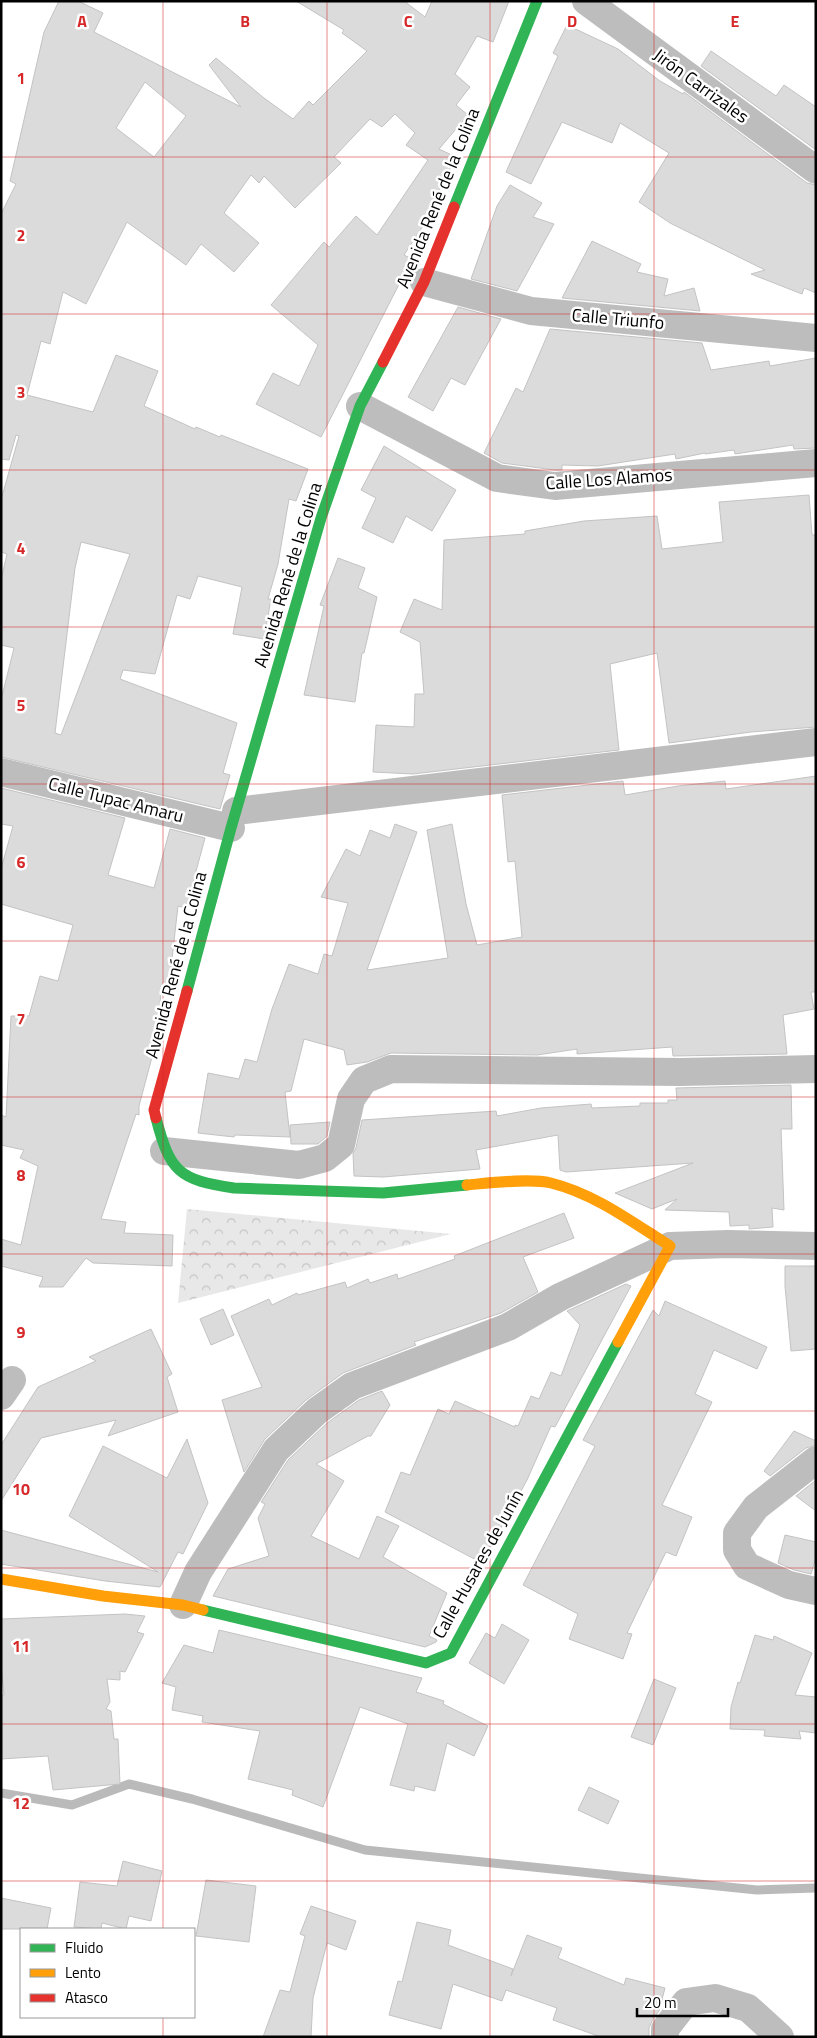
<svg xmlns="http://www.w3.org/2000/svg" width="817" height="2038" font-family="'Titillium Web',sans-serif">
	<defs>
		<pattern id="forest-crowns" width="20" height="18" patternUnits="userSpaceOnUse" patternTransform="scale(1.25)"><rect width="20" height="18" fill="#e8e8e8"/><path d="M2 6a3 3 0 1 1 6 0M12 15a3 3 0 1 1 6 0" fill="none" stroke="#c5c5c5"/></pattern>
	</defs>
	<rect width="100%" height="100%" fill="#fff"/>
	<path fill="url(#forest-crowns)" d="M 187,1209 L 451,1234 L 178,1303 Z"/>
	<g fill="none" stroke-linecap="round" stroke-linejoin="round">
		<path stroke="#bababa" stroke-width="9" d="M 1,1793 L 72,1805 L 129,1784 L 192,1799 L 365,1850 L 757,1890 L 816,1888"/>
	</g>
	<path fill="#dbdbdb" stroke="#c3c3c3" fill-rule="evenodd" d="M 59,1 L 78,1 L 103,13 L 94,32 L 241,107 L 209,65 L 216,58 L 264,98 L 293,119 L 309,101 L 313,105 L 367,51 L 342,33 L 344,30 L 296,1 L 404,1 L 425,17 L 432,1 L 509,1 L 493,42 L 477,36 L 455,74 L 470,87 L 456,105 L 468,115 L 439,149 L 456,157 L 431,207 L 434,209 L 404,255 L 412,259 L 321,437 L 256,404 L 273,373 L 299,386 L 318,345 L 271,305 L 324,242 L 329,247 L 356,216 L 377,235 L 428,160 L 406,145 L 415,133 L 395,114 L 382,127 L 370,119 L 334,157 L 341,163 L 295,208 L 264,176 L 259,183 L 251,175 L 224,213 L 259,243 L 234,272 L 201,244 L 186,265 L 127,222 L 86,304 L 63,292 L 50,344 L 41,341 L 27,395 L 93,412 L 116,355 L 158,371 L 144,406 L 195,429 L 196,427 L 220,437 L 221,435 L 308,469 L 296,501 L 289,499 L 278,564 L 268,599 L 271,599 L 264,639 L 233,634 L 242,587 L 198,576 L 190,599 L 177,595 L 155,674 L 123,670 L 120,679 L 237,723 L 223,773 L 230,775 L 220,809 L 1,757 L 1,700 L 14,648 L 1,645 L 1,580 L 7,554 L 1,552 L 1,500 L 19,436 L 16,435 L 9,460 L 1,459 L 1,214 L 16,184 L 10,181 L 44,32 ZM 145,82 L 186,116 L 154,157 L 116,128 ZM 81,542 L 130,554 L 61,735 L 55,733 L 75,568 Z
		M 567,25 L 618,49 L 660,81 L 683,94 L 684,92 L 807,183 L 816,185 L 816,293 L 804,288 L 802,294 L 751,274 L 765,270 L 670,223 L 639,202 L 669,153 L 620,123 L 612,143 L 562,122 L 531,184 L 506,172 L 558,56 L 553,53 Z
		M 711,51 L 776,96 L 784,85 L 816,107 L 816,150 L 701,66 Z
		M 510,185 L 542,203 L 533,217 L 554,224 L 517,291 L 471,279 L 497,206 Z
		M 592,241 L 641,264 L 637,272 L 668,279 L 664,296 L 694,288 L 700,311 L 562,298 Z
		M 458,307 L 501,319 L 465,385 L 451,378 L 433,411 L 408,397 Z
		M 550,329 L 702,343 L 711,370 L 769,361 L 770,366 L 816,358 L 816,448 L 794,449 L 793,445 L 735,454 L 734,450 L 705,454 L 705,453 L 676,459 L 675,454 L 598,466 L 562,465 L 562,470 L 555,470 L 502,463 L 484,453 L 516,388 L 523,392 Z
		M 384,446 L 456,490 L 432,531 L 406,516 L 393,543 L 362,528 L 376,498 L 361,490 Z
		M 809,495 L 812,535 L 816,535 L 816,727 L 751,732 L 669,743 L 657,653 L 610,664 L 619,750 L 413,774 L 373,772 L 376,725 L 414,727 L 415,694 L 424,694 L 420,642 L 400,632 L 414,599 L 442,610 L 444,540 L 525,534 L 525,531 L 584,521 L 657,516 L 662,549 L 723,542 L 719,502 Z
		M 338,558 L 365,568 L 358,588 L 377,597 L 364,653 L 362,653 L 355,702 L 304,695 L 324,606 L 320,605 Z
		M 816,776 L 816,992 L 811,992 L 814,1009 L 783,1015 L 787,1054 L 673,1056 L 672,1047 L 577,1054 L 577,1049 L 537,1055 L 391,1053 L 367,1062 L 347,1065 L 344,1050 L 304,1039 L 291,1091 L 285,1092 L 290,1137 L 235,1135 L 234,1137 L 198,1133 L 208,1073 L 239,1079 L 245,1059 L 257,1062 L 272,1009 L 289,964 L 318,974 L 324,954 L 332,956 L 348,903 L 321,897 L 346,849 L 360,856 L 370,830 L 390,838 L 395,824 L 417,832 L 367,970 L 448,958 L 427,830 L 452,824 L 466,904 L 477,945 L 522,937 L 515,861 L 508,862 L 502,795 L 623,781 L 625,795 L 678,786 L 725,781 L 726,789 Z
		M 1,788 L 125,818 L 108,875 L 154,888 L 170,829 L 205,838 L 186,908 L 178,906 L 168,994 L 161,993 L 156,1042 L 139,1106 L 139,1115 L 136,1114 L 101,1219 L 126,1222 L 124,1233 L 173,1235 L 172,1266 L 93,1263 L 86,1258 L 63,1287 L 39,1287 L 43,1277 L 1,1266 L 1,1239 L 21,1245 L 38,1166 L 20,1158 L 24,1150 L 1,1145 L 1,1115 L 6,1117 L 11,1016 L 29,1016 L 40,976 L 58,981 L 73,925 L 1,904 L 1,869 L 13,826 L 1,824 Z
		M 791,1085 L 792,1129 L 781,1129 L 784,1210 L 772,1208 L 773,1227 L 749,1229 L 749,1225 L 730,1226 L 729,1212 L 665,1210 L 677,1199 L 652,1209 L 615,1193 L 693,1163 L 566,1172 L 560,1170 L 558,1135 L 476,1150 L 480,1169 L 383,1177 L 354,1176 L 353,1153 L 356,1148 L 362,1120 L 496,1111 L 497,1116 L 541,1108 L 591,1104 L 592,1108 L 640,1106 L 640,1103 L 668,1103 L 668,1100 L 677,1100 L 676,1088 Z
		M 330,1122 L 327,1136 L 318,1144 L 291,1144 L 290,1125 Z
		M 564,1213 L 574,1238 L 523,1257 L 538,1292 L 501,1313 L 414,1342 L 416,1345 L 343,1373 L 306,1400 L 265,1439 L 244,1472 L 222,1400 L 262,1387 L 231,1316 L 269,1299 L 272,1305 L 297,1293 L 298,1295 L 345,1282 L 347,1288 L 368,1279 L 370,1283 L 397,1274 L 398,1279 L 455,1259 L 454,1256 Z
		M 785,1266 L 816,1266 L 816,1349 L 791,1351 L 785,1286 Z
		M 626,1284 L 631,1286 L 555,1427 L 551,1426 L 527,1480 L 482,1563 L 385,1512 L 401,1472 L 410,1475 L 438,1409 L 449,1414 L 455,1401 L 515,1427 L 515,1425 L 518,1426 L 531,1396 L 539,1399 L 551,1372 L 561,1376 L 580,1325 L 567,1311 Z
		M 665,1301 L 767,1347 L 757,1369 L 714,1350 L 695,1394 L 712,1402 L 662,1505 L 692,1517 L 676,1556 L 666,1552 L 627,1633 L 632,1634 L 623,1659 L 569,1639 L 578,1614 L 523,1585 L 595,1446 L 583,1440 L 653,1310 L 659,1316 Z
		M 223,1309 L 234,1335 L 211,1345 L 200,1319 Z
		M 151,1329 L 172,1374 L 167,1377 L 178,1412 L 108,1436 L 116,1420 L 41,1438 L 1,1501 L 1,1445 L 38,1387 L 96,1361 L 89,1357 Z
		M 382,1391 L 390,1405 L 371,1436 L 368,1436 L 316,1464 L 344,1481 L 311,1536 L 359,1559 L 377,1516 L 399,1526 L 383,1557 L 447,1593 L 429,1636 L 437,1640 L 436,1642 L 425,1647 L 213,1596 L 228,1569 L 269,1556 L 258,1518 L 265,1504 L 261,1502 L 288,1460 L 327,1423 L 359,1400 Z
		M 794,1431 L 816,1441 L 816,1445 L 806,1448 L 770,1476 L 764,1471 Z
		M 187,1439 L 208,1503 L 183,1554 L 178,1552 L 160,1587 L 105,1581 L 1,1564 L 1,1530 L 158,1572 L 69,1516 L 103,1446 L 167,1478 Z
		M 816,1480 L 816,1511 L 796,1496 Z
		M 785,1535 L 816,1542 L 816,1557 L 811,1574 L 794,1570 L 778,1563 Z
		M 125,1614 L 145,1616 L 137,1632 L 144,1634 L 125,1672 L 120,1671 L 120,1680 L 107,1679 L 110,1702 L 106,1709 L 111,1711 L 114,1739 L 118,1739 L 120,1784 L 53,1790 L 48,1756 L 1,1759 L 1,1695 L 4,1695 L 1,1664 L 1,1619 Z
		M 502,1624 L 529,1640 L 504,1684 L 469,1663 L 486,1633 L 495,1638 Z
		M 219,1630 L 422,1678 L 416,1692 L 444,1701 L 443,1704 L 488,1726 L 474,1756 L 447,1743 L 435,1791 L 415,1786 L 414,1791 L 390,1785 L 408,1724 L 360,1707 L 323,1807 L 292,1795 L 293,1790 L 248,1779 L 260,1731 L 202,1722 L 203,1716 L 172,1710 L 176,1687 L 162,1683 L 184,1645 L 213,1653 Z
		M 755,1635 L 773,1640 L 774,1636 L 812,1653 L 795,1695 L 816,1697 L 816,1733 L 799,1731 L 801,1739 L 764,1736 L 765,1730 L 730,1729 L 731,1707 L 738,1682 L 740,1683 Z
		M 654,1679 L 676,1688 L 653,1745 L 631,1737 Z
		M 589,1787 L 619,1801 L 608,1824 L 578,1810 Z
		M 123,1861 L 162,1871 L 151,1921 L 129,1916 L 126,1929 L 102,1923 L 101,1929 L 74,1927 L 80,1882 L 117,1886 Z
		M 206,1880 L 256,1886 L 249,1942 L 196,1936 Z
		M 1,1898 L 51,1908 L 47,1929 L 1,1929 Z
		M 311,1906 L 356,1921 L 346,1950 L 327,1943 L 313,1998 L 311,2037 L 263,2037 L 280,1990 L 290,1992 L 305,1936 L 300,1934 Z
		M 417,1922 L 451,1930 L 448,1945 L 513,1969 L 511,1976 L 527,1935 L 562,1948 L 558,1958 L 624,1985 L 626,1978 L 665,1988 L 659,2011 L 653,2019 L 649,2028 L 649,2037 L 601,2037 L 553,2020 L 557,2008 L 506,1990 L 502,2001 L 453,1984 L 441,2029 L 389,2015 L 398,1981 L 402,1982 Z"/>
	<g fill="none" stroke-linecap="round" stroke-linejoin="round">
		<path stroke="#bdbdbd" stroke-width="28" d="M 586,1 L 816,170
			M 424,282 L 531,311 L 816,338
			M 360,406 L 497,478 L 555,486 L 816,463
			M 1,772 L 231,828
			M 236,811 L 816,742
			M 164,1151 L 299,1165 L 325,1158 L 341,1145 L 351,1099 L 364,1080 L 391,1069 L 680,1072 L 816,1069
			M 1,1396 L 12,1380
			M 816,1460 L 756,1507 L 737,1533 L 737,1550 L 747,1566 L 789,1585 L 816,1591
			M 183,1605 L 198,1572 L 276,1450 L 317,1411 L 352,1386 L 508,1327 L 560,1297 L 670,1246 L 728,1244 L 816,1246
			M 665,2037 L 665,2029 L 686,2002 L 715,1998 L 748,2008 L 780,2037"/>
		<path stroke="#30b455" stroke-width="11" d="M 454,207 L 537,1
			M 187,991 L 231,828 L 321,518 L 360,406 L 383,362
			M 156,1118 C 170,1172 179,1180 234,1188 L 383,1193 L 467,1185
			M 203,1610 L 426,1663 L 451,1653 L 618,1342"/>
		<path stroke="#ff9f0a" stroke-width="11" d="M 467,1185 C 489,1183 530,1178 551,1183 C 595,1194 632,1222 670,1246 L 618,1342
			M 1,1579 L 103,1596 L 183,1605 L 203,1610"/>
		<path stroke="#e5322d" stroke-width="11" d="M 383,362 L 424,282 L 454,207
			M 156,1118 L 154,1110 L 187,991"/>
	</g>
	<path fill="none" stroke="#d62828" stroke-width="1" stroke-opacity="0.55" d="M 163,1 L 163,1929M 327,1 L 327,2037M 490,1 L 490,2037M 654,1 L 654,2037M 1,157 L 816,157M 1,314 L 816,314M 1,470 L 816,470M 1,627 L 816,627M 1,784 L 816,784M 1,941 L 816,941M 1,1097 L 816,1097M 1,1254 L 816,1254M 1,1411 L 816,1411M 1,1568 L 816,1568M 1,1724 L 816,1724M 1,1881 L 816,1881M 163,2017 L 163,2037"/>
	<g text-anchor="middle" stroke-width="5" stroke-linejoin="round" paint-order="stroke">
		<g font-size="18" fill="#000" stroke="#fff">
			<text transform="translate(701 86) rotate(36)" y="6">Jirón Carrizales</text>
			<text transform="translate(438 198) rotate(-68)" y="6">Avenida René de la Colina</text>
			<text transform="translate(618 319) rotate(5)" y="6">Calle Triunfo</text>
			<text transform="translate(609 479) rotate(-4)" y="6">Calle Los Alamos</text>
			<text transform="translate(288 575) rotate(-73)" y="6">Avenida René de la Colina</text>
			<text transform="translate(116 800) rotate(14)" y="6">Calle Tupac Amaru</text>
			<text transform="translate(176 965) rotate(-75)" y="6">Avenida René de la Colina</text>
			<text transform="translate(478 1564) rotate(-61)" y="6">Calle Husares de Junín</text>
		</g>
	</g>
	<g font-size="16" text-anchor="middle" font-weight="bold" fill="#d62828" stroke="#fff" stroke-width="5" stroke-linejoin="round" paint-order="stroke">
		<text x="82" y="27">A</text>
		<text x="245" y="27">B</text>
		<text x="408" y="27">C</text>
		<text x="572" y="27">D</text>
		<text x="735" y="27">E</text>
		<text x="21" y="84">1</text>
		<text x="21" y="241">2</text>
		<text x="21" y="398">3</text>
		<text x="21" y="554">4</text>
		<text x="21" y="711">5</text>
		<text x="21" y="868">6</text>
		<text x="21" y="1025">7</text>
		<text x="21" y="1181">8</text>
		<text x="21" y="1338">9</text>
		<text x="21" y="1495">10</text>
		<text x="21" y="1652">11</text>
		<text x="21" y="1809">12</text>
	</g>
	<rect width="817" height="2038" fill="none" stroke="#000000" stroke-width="5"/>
	<rect x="20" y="1928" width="175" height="90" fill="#ffffff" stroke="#999999"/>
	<rect x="30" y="1944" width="25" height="8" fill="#30b455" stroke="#999999"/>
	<text x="65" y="1953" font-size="15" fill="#000000">Fluido</text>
	<rect x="30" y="1969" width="25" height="8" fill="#ff9f0a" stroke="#999999"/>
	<text x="65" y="1978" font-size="15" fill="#000000">Lento</text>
	<rect x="30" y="1994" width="25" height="8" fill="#e5322d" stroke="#999999"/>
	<text x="65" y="2003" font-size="15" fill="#000000">Atasco</text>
	<path d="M637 2008v8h91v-8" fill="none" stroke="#000000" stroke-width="2.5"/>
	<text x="644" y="2008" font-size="15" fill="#000000" stroke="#ffffff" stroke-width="4" paint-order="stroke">20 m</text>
</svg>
